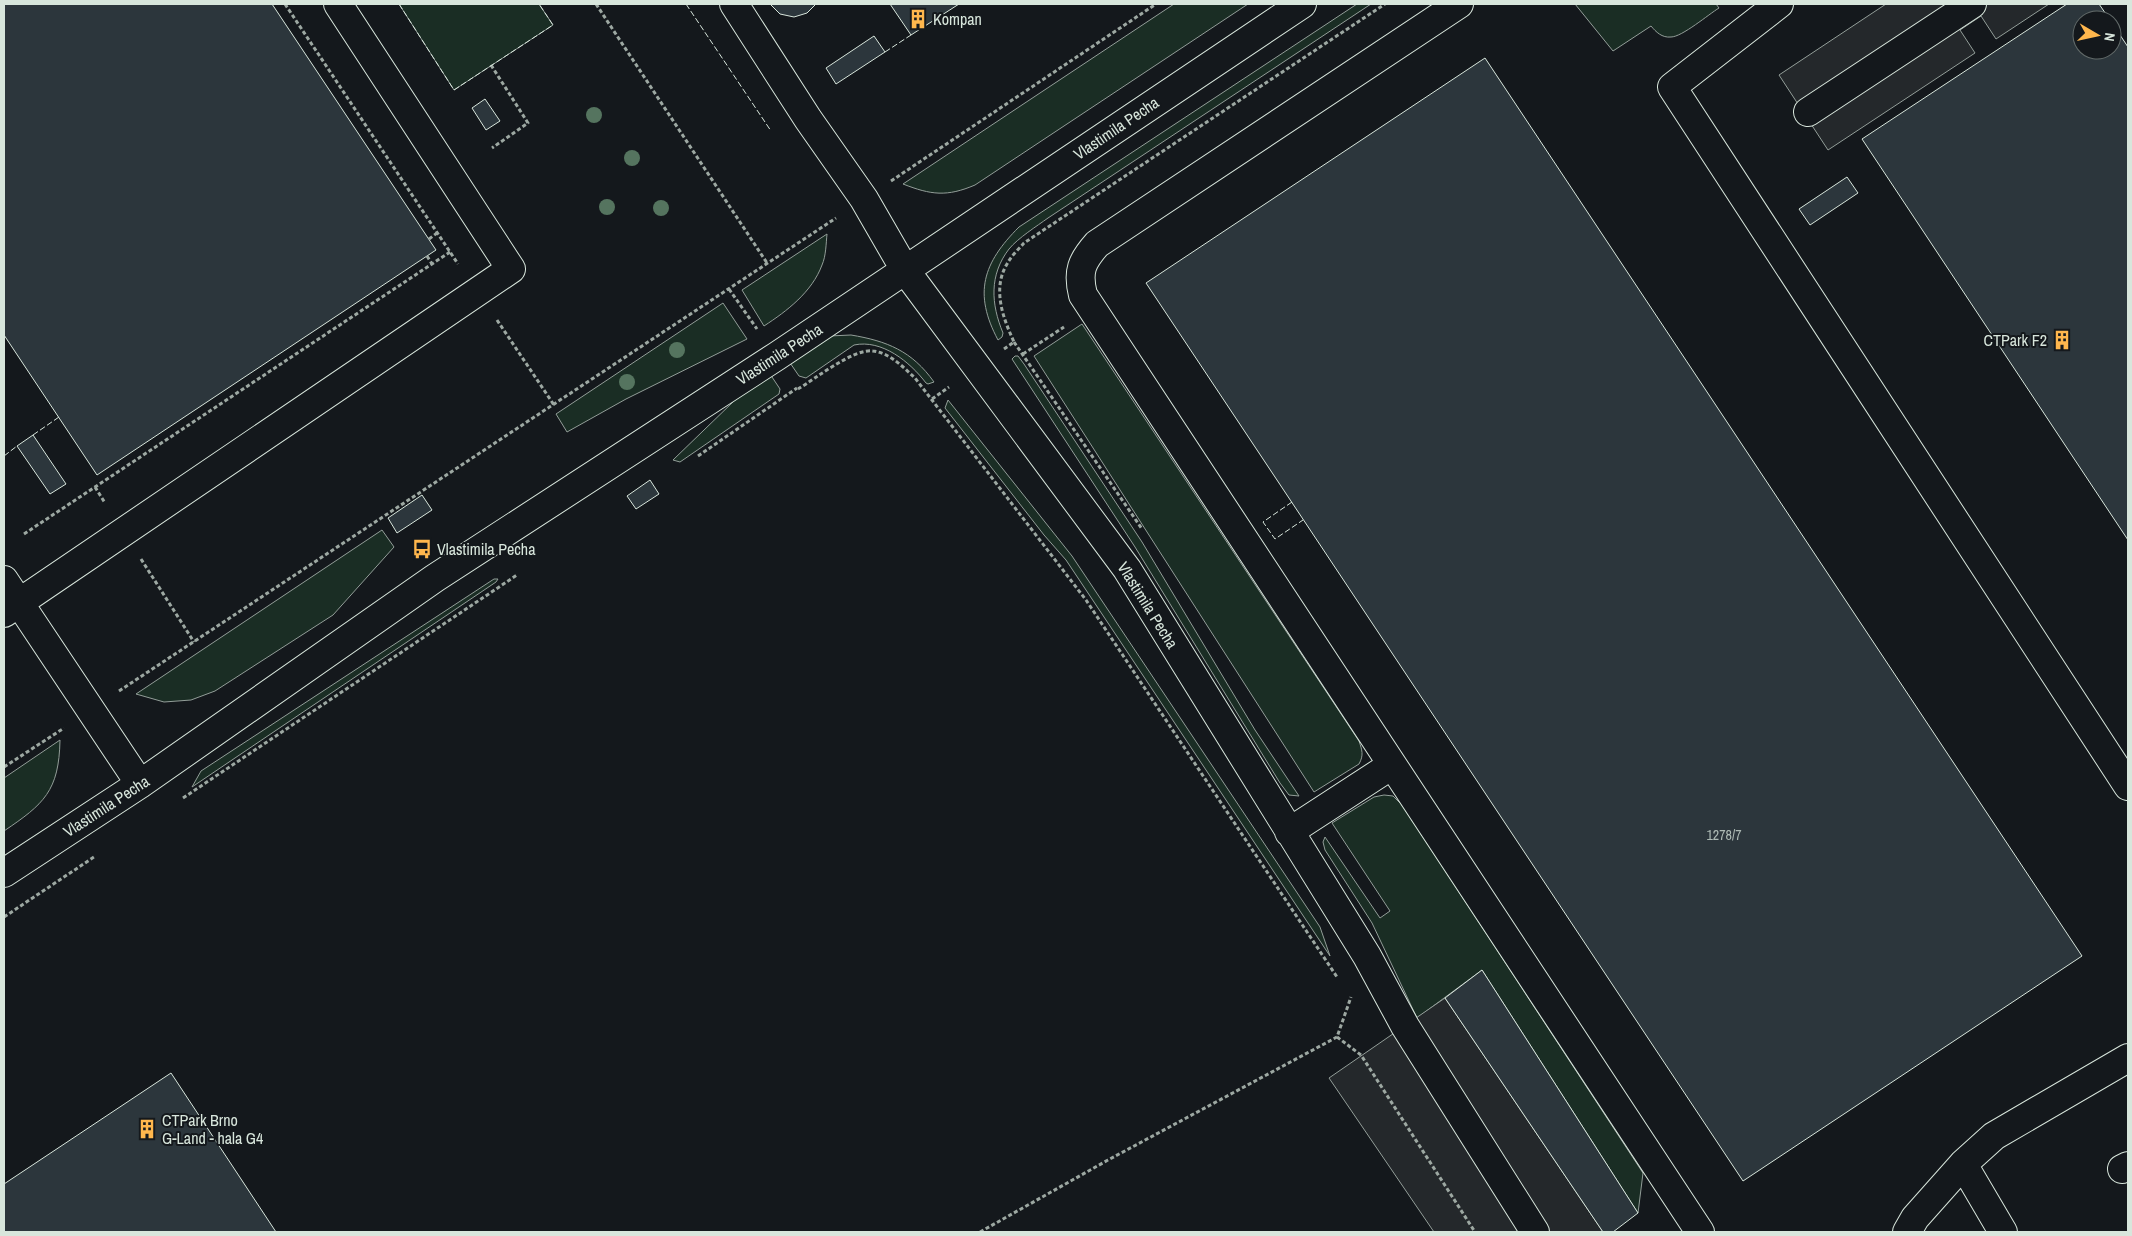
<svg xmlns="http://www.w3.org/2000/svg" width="2132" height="1236" font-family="'Archivo Narrow',sans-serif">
	<rect width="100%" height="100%" fill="#14181c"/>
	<path fill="#1a2d24" stroke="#939e99" d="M 399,4 L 539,4 L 553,25 L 454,90 Z
		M 1174,4 L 1248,4 L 975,185 C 947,197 931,195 903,184 Z
		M 1357,4 L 1371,4 L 1048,218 C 1037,226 1018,238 1009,249 C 989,275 991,304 1003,333 L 1002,337 L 998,340 C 973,293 983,263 1019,227 Z
		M 1575,4 L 1716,4 L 1719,8 C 1709,14 1682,37 1671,37 C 1662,38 1656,32 1651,26 L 1613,51 Z
		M 827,234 C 826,244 826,256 822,265 C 812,292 787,311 764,326 L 742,290 Z
		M 723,303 L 747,339 L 626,399 L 567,432 L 556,414 Z
		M 1082,324 L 1359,741 C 1362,750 1364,755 1359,764 L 1314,792 L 1034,356 Z
		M 851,335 C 887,341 912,351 934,382 L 928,384 L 926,383 C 910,362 882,339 854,345 L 806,378 L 799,376 L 786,357 L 829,336 Z
		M 1015,356 L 1018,356 L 1024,364 L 1142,542 L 1255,730 L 1299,796 L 1289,795 L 1280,783 L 1135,547 L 1012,359 Z
		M 765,371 L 768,371 L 780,389 L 779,394 L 680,462 L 673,460 Z
		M 948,400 L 1072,556 L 1320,927 L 1330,956 L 1066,560 L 1044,535 L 945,408 Z
		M 382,530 L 394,547 L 333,615 L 215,691 L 191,700 L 164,702 L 136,694 Z
		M 494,579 L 498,579 L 496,582 L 192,787 L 201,771 Z
		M 60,740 C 59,791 44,804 4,831 L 4,778 Z
		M 1384,795 L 1393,796 L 1402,805 L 1643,1173 L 1638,1213 L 1482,970 L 1417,1018 L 1372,923 L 1325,850 L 1323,842 L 1325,837 L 1380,918 L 1390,911 L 1332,823 L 1374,797 Z"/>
	<path fill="#24282b" stroke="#939e99" d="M 1886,4 L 2049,4 L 1996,39 L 1981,16 L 1960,30 L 1975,53 L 1828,150 L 1779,75 Z
		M 1445,998 L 1603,1232 L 1434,1232 L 1329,1078 Z"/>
	<path fill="#2c363c" stroke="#d8e6dc" d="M 4,4 L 272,4 L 436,250 L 97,475 L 4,335 Z
		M 770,4 L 816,4 L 807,13 L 794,17 L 780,14 Z
		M 890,4 L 959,4 L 911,35 Z
		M 2067,4 L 2099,4 L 2110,20 L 2082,20 L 2082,50 L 2112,50 L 2112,23 L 2128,47 L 2128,540 L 1862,139 Z
		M 874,36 L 885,52 L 836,84 L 826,68 Z
		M 1485,58 L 2082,956 L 1743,1181 L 1146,283 Z
		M 485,99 L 500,121 L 486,130 L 472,108 Z
		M 1847,177 L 1858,193 L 1810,225 L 1799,209 Z
		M 33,435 L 66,484 L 50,494 L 17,446 Z
		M 650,480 L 659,494 L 636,509 L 627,496 Z
		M 422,495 L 432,510 L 397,533 L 388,518 Z
		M 1482,970 L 1638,1213 L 1613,1232 L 1603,1232 L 1445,998 Z
		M 171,1073 L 276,1232 L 4,1232 L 4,1184 Z"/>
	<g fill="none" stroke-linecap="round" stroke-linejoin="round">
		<defs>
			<path id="minor" d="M 734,4 L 808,119 L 864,199 L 905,270 L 1127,569 L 1367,956 L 1405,1026 L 1535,1232
				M 1459,4 L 1097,244 C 1082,261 1077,271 1083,295 L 1700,1232
				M 1779,4 L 1672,87 L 2128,786
				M 1808,112 L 1972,4
				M 4,580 L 140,784
				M 4,613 L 511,269 L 338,4
				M 1289,832 L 1392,765
				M 4,873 L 140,784 L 435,578 L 777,356 L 1302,4
				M 1963,1164 L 2003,1232
				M 2122,1169 L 2128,1166
				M 1907,1232 L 1915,1218 L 1963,1164 L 1994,1136 L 2128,1058"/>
		</defs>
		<use href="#minor" stroke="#d8e6dc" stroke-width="30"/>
		<path stroke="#9da8a2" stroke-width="3" stroke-dasharray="4 2.5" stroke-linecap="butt" d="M 285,4 L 458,264
			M 596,4 L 767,263
			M 491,65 L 528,123 L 492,148
			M 891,181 L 1156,4
			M 429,239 L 437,233
			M 427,256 L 432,264
			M 729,289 L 757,329
			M 497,320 L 554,405
			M 1014,342 L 1142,529
			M 1004,349 L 1014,342 C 1003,318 992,289 1007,264 C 1011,256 1019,249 1024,243 L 1385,4
			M 1023,354 L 1064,327
			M 798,389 C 815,379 854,348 873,351 C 890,353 903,367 915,378 L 1086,600 L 1337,977
			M 932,399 L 949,387
			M 698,456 L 797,388
			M 95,487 L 105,503
			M 24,534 L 450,252
			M 141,559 L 194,642
			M 119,691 L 836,218
			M 4,767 L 64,728
			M 183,798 L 517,575
			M 4,917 L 94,857
			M 1337,1037 L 1361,1055 L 1475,1232
			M 980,1232 L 1108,1160 L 1337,1037 L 1351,997"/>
		<use href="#minor" stroke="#14181c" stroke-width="28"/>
		<path stroke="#d8e6dc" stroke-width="1" stroke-dasharray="6 2.5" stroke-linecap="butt" d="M 399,4 L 454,90 L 553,25 L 539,4
			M 686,4 L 771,131
			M 885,52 L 911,35
			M 33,435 L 59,417
			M 4,456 L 17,446
			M 1292,502 L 1263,522 L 1275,539 L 1303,520"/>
	</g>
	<g fill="#55745f">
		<circle cx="594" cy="115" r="8"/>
		<circle cx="632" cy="158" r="8"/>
		<circle cx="607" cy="207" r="8"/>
		<circle cx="661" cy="208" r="8"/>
		<circle cx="677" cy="350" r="8"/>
		<circle cx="627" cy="382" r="8"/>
	</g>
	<defs>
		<symbol id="building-bare" viewBox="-9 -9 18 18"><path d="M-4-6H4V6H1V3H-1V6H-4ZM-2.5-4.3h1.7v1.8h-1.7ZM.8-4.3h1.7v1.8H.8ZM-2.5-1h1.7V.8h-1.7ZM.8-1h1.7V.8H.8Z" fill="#ffb74d" stroke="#14181c" stroke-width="2.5" paint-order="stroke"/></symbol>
		<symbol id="bus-bare" viewBox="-9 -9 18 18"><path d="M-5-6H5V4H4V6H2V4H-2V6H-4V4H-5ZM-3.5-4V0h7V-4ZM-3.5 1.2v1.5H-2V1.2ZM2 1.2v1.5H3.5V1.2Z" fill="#ffb74d" stroke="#14181c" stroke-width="2.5" paint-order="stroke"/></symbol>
	</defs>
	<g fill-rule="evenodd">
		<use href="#building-bare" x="904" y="5" width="28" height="28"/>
		<use href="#building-bare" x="2048" y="326" width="28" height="28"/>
		<use href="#bus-bare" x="408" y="535" width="28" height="28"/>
		<use href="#building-bare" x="133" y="1115" width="28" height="28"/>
	</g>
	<g text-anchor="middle" stroke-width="4" stroke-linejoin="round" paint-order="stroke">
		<g font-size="14" fill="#adbab4">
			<text x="1724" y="840">1278/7</text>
		</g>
		<g font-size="16" fill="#d8e6dc" stroke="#14181c" text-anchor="start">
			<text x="933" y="25">Kompan</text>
			<text x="2047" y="346" text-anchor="end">CTPark F2</text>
			<text x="437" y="555">Vlastimila Pecha</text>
			<text x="162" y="1126">CTPark Brno<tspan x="162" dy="18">G-Land - hala G4</tspan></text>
		</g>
		<g font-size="16" fill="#d8e6dc" stroke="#14181c">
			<text transform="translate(1116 128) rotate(-34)" y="6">Vlastimila Pecha</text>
			<text transform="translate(779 354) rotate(-33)" y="6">Vlastimila Pecha</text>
			<text transform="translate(1148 605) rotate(58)" y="6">Vlastimila Pecha</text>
			<text transform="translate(106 806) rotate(-33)" y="6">Vlastimila Pecha</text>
		</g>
	</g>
	<rect width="2132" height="1236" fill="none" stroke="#d8e6dc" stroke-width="10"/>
	<g transform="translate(2097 35) rotate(99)"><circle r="24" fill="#14181c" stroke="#626a69"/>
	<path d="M0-4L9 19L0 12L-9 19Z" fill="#ffb74d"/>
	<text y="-8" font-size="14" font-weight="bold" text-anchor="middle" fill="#d8e6dc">N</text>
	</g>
</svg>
